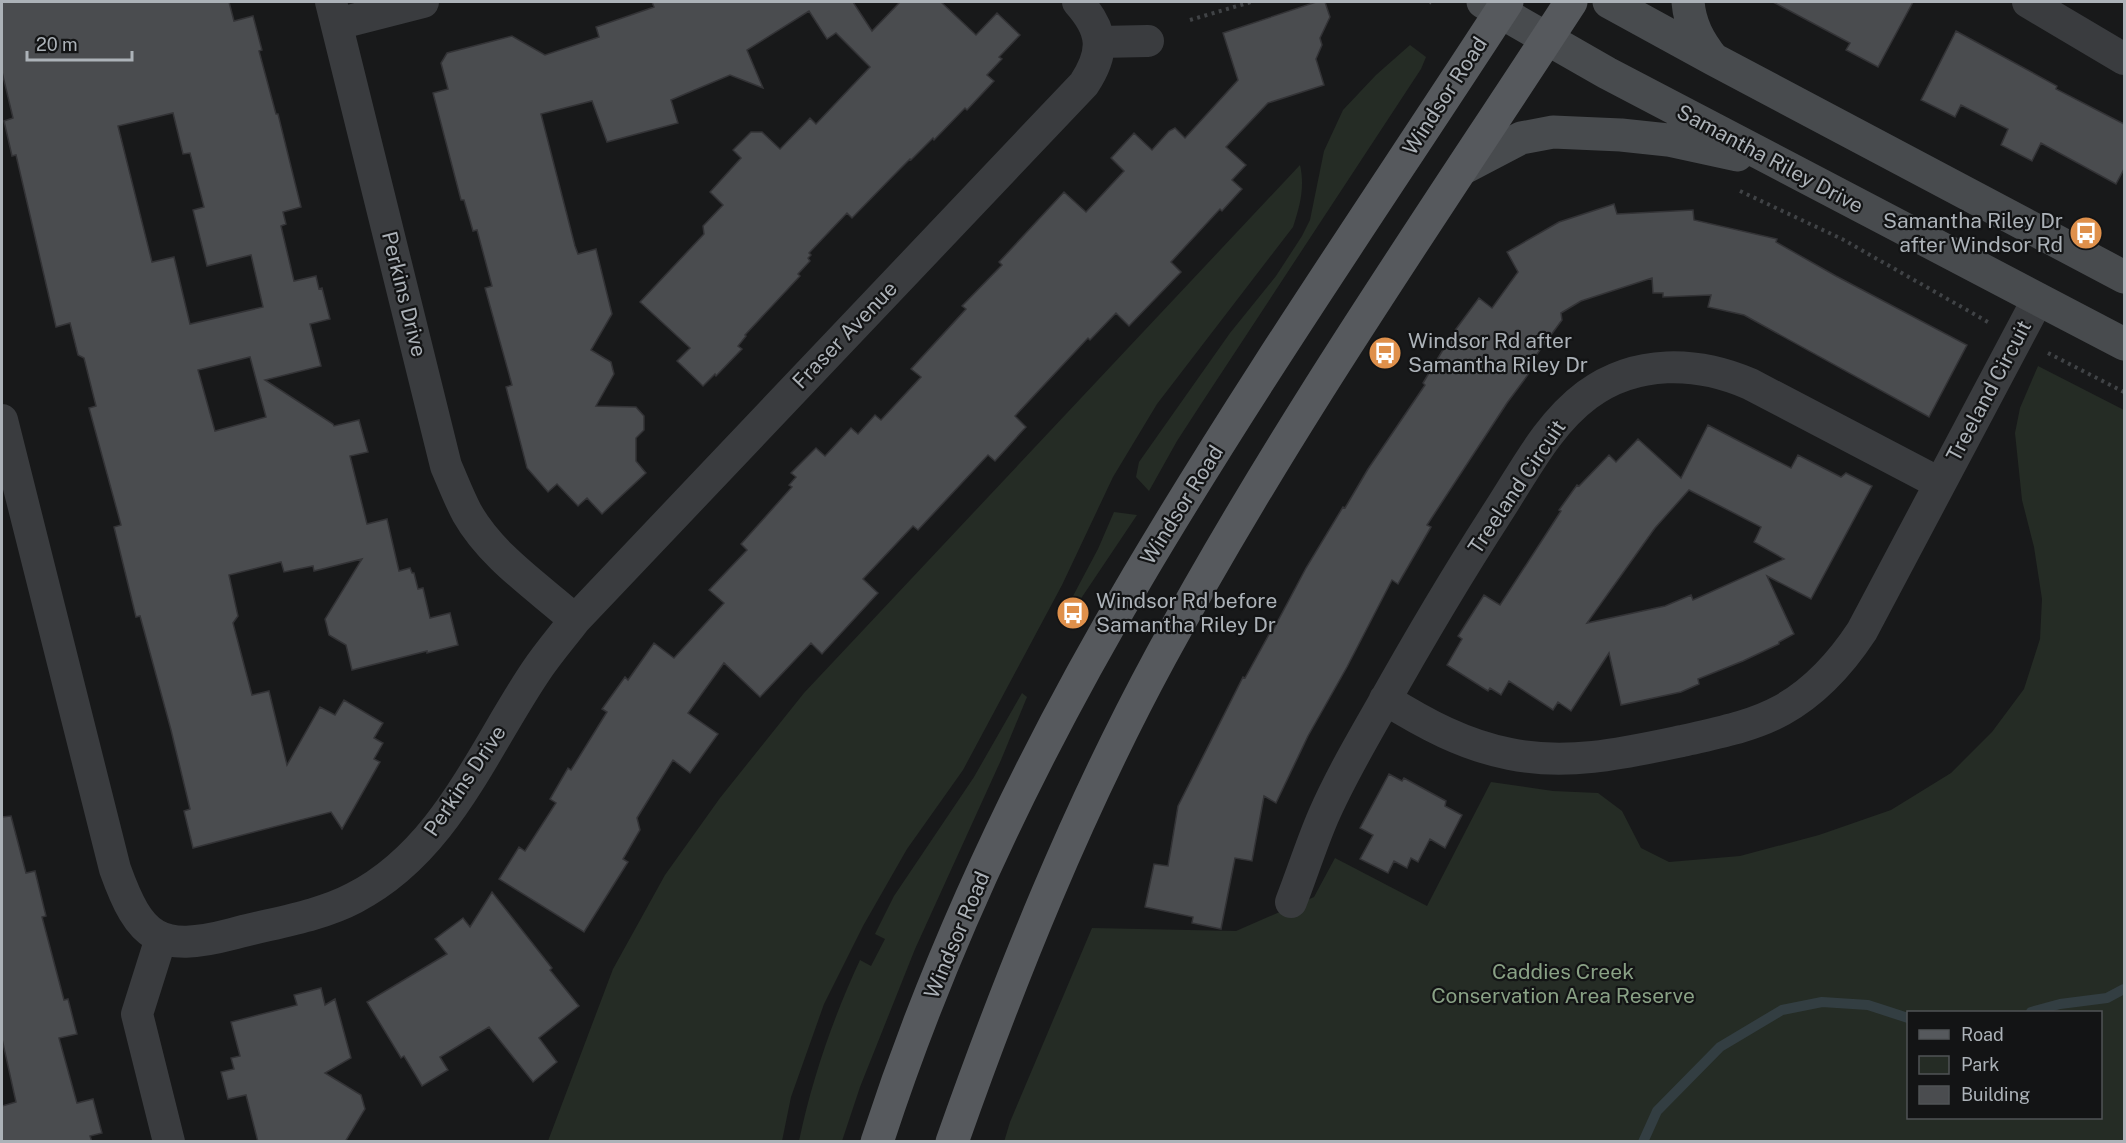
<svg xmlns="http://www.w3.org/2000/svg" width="2126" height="1143" font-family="'Public Sans',sans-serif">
	<rect width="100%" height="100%" fill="#18191a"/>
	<path fill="#252c25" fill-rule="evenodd" d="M 1410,45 L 1426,57 L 1421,69 L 1201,404 L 1177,441 L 1149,491 L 1136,477 L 1139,462 L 1230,333 L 1276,276 L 1302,236 L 1310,220 L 1324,151 L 1343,110 L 1376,75 Z
		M 1300,165 C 1305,187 1300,206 1293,227 L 1157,404 L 1113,477 L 1062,585 L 963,770 L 907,849 L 863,926 L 824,1004 L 791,1097 L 782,1141 L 548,1141 L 613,969 L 665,875 L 720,798 L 804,693 Z
		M 2038,366 L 2124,410 L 2124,1141 L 1004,1142 L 1010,1122 L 1092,928 L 1236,931 L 1314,897 L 1335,858 L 1427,906 L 1491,782 L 1553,791 L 1598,793 L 1622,811 L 1641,848 L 1669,862 L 1740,856 L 1819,835 L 1891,810 L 1951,773 L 1992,732 L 2024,689 L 2040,639 L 2042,599 L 2034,547 L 2022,500 L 2015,433 L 2020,408 ZM 1908,1012 L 2100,1012 L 2100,1118 L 1908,1118 Z
		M 1114,512 L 1137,515 L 1080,600 L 1073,596 L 1098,549 Z
		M 1022,693 L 1027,697 L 1001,760 L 915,949 L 860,1087 L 842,1141 L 799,1141 C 812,1079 833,1018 860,960 L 871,966 L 885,939 L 875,934 L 894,896 L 974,777 Z"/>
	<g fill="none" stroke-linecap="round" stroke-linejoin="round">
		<path stroke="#333e42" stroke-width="10" d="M 2031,1012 L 2060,1004 L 2107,998 L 2124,989
			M 1643,1142 L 1657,1111 L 1720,1047 L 1782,1010 L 1822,1002 L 1868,1005 L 1908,1018"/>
	</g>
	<path fill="#4a4c4f" stroke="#333336" stroke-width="1.5" fill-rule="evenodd" d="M 2,2 L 229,2 L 234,21 L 253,16 L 262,50 L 259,51 L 276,114 L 278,114 L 301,207 L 283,212 L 286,224 L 281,226 L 294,281 L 316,276 L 319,289 L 322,288 L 330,319 L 310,324 L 321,366 L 265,380 L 333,424 L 334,426 L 359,420 L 368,452 L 350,456 L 367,524 L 387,519 L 399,571 L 410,568 L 412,573 L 414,573 L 418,589 L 423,588 L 430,618 L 450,613 L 458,645 L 427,653 L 427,651 L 352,670 L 346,645 L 329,635 L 325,619 L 362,559 L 314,571 L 313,566 L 284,572 L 281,562 L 229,575 L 238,616 L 233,623 L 252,695 L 269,691 L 287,765 L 320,707 L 335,715 L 344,700 L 383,723 L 374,738 L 383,743 L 374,759 L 380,762 L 342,829 L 331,812 L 193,848 L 184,811 L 190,809 L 171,730 L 140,616 L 136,617 L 114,527 L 121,525 L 89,408 L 96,406 L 84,358 L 78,355 L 70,323 L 56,327 L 16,155 L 12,156 L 4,121 L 13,118 L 2,72 ZM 173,113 L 183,154 L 190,153 L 204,207 L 193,210 L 207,266 L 251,255 L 263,307 L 190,324 L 174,257 L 152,262 L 118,126 ZM 250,357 L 266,417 L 215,431 L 198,370 Z
		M 652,2 L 853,2 L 872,31 L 900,2 L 941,2 L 976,35 L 997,13 L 1020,35 L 999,57 L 1002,59 L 987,75 L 994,81 L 967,110 L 965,108 L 934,140 L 933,138 L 911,160 L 910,159 L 899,170 L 852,218 L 847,213 L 809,253 L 811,255 L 808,258 L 810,261 L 798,274 L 800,276 L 745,335 L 746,336 L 738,346 L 742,349 L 716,376 L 715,374 L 703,386 L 677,361 L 690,348 L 640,302 L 704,234 L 703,226 L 723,205 L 710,192 L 741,158 L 733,150 L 751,132 L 762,132 L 780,149 L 810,118 L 816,124 L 870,67 L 836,33 L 827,39 L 809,11 L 747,50 L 763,88 L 730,75 L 671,100 L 678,123 L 607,142 L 592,101 L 541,114 L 575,246 L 578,254 L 596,249 L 612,314 L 591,350 L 611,362 L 614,374 L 596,406 L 636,407 L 644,416 L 644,430 L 636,438 L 636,461 L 646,473 L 602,514 L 587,498 L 578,506 L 557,484 L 548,492 L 527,468 L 506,387 L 512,385 L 485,288 L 492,286 L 477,230 L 473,231 L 464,200 L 461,200 L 433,93 L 448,89 L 441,63 L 447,53 L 512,36 L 545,55 L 599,37 L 596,27 L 654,7 Z
		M 1316,2 L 1325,2 L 1330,17 L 1320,38 L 1322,45 L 1316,59 L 1324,85 L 1268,103 L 1226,147 L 1246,165 L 1232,180 L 1242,189 L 1222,211 L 1220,209 L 1171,262 L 1181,272 L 1129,326 L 1116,313 L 1090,340 L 1088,338 L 1015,416 L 1026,427 L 995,461 L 988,455 L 918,530 L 913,526 L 863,579 L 878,593 L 822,654 L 811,643 L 760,697 L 724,663 L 688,713 L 718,734 L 690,773 L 673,760 L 637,818 L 640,830 L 623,859 L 628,862 L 584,932 L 499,879 L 519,847 L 525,851 L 556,803 L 550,799 L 568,768 L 571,770 L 607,712 L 602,709 L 625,677 L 628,680 L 654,643 L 674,658 L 724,603 L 709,590 L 747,550 L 741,544 L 792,487 L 789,485 L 796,477 L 791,473 L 816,448 L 825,456 L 851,428 L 858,434 L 875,415 L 881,420 L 921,377 L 911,369 L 966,309 L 962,306 L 1002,265 L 999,262 L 1064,192 L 1086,212 L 1124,171 L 1111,158 L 1134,133 L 1152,150 L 1169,131 L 1175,128 L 1185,138 L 1238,80 L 1223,33 Z
		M 1773,2 L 1913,2 L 1878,67 L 1846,50 L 1850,43 Z
		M 1956,31 L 2057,86 L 2056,89 L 2124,124 L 2124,169 L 2116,184 L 2041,143 L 2032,161 L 2001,145 L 2008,129 L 1961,105 L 1955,117 L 1921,100 Z
		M 1614,204 L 1617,214 L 1693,210 L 1694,220 L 1777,239 L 1776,242 L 1836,276 L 1967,345 L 1929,417 L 1744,315 L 1708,307 L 1711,295 L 1663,297 L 1663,293 L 1653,293 L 1652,278 L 1581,301 L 1561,313 L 1562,320 L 1529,365 L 1533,368 L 1507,403 L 1427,525 L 1431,527 L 1398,584 L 1392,580 L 1347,667 L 1308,736 L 1276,803 L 1264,796 L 1252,861 L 1235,858 L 1221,929 L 1192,923 L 1193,917 L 1145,907 L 1154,864 L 1168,866 L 1178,806 L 1243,677 L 1245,678 L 1272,629 L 1273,630 L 1306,568 L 1343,507 L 1345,508 L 1368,469 L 1425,385 L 1423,383 L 1453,333 L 1479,298 L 1492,308 L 1518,272 L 1507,252 L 1559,222 Z
		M 1708,425 L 1791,468 L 1798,455 L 1841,477 L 1846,473 L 1872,486 L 1811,599 L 1767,576 L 1794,634 L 1779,642 L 1779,644 L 1743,661 L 1698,679 L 1699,684 L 1681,692 L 1621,705 L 1609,653 L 1571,711 L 1558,702 L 1553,710 L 1509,681 L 1501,695 L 1490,688 L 1488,691 L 1447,665 L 1462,639 L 1458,636 L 1484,595 L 1500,605 L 1561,511 L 1559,510 L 1577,485 L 1579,486 L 1609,455 L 1616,462 L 1638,439 L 1681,478 ZM 1689,490 L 1761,527 L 1754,542 L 1784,559 L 1693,600 L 1691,595 L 1665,606 L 1587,623 L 1655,528 Z
		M 1389,774 L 1402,781 L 1404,778 L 1446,801 L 1445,806 L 1462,815 L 1445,848 L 1430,839 L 1418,862 L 1411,858 L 1407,868 L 1394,861 L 1388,873 L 1360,859 L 1373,835 L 1360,828 Z
		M 11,816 L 26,873 L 35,871 L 46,916 L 42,917 L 64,1000 L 68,999 L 77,1034 L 59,1038 L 77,1103 L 93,1099 L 102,1133 L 90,1136 L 92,1142 L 2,1142 L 2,1106 L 16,1102 L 2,1039 L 2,817 Z
		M 492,892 L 552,968 L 550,970 L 579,1006 L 539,1038 L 557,1062 L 533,1082 L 489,1027 L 440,1057 L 448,1070 L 422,1086 L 404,1056 L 401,1058 L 367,1002 L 447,954 L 435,939 L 463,918 L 470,927 Z
		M 321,988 L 325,1005 L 335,999 L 351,1058 L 325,1073 L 361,1095 L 365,1109 L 345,1142 L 258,1142 L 246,1095 L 228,1099 L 221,1072 L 234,1069 L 231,1058 L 240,1056 L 231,1022 L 297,1005 L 294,995 Z"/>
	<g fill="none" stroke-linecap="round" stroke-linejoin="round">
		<path stroke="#404346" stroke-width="4" stroke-dasharray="3 4.5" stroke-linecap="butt" d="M 1429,3 L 1430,2
			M 1190,20 L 1251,2
			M 1740,191 L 1842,239 L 1988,322
			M 2048,353 L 2124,392"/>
		<path stroke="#3a3c3f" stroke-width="32" d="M 331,2 L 446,466 C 453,482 459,498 467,513 C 492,557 538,587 575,620
			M 2028,2 L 2124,59
			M 337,24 L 423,2
			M 1099,42 L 1148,41
			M 2,420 L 115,869 C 140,939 159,953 232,934 C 272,923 318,917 354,898 C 445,851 482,751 536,671 C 548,653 562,637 575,620 L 1084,84 C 1105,52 1104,31 1078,2
			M 1385,699 C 1425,724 1464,745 1510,754 C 1568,766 1625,753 1682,741 C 1716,733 1751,727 1782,710 C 1816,691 1841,663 1862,631 L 2038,299
			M 1291,902 C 1302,874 1311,845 1323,817 C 1339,780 1360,744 1380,709 C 1418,641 1457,575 1499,510 C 1525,470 1548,424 1587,395 C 1636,359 1697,361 1750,384 L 1939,483
			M 161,938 L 137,1014 L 169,1142"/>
		<path stroke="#484b4e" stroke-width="33" d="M 1483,2 L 1607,73 L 2124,344
			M 1609,2 L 1713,59 L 2124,277
			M 1688,2 C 1690,25 1699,41 1713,59
			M 1462,169 L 1521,138 L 1553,132 L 1621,135 L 1668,140 L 1737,155"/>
		<path stroke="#56595d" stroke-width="33" d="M 877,1142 C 941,946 1033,753 1138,576 C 1254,380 1383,193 1507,2
			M 952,1142 C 1011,975 1077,811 1161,656 C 1284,429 1431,217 1571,2"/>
	</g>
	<defs>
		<symbol id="bus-disc" viewBox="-11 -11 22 22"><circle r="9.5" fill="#df904b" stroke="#131415"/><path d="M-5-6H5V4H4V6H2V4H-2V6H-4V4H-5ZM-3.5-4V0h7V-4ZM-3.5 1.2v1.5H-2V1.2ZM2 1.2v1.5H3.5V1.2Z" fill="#fff"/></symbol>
	</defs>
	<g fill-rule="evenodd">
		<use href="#bus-disc" x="2067" y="214" width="38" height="38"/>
		<use href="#bus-disc" x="1366" y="334" width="38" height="38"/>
		<use href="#bus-disc" x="1054" y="594" width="38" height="38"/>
	</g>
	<g text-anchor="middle" stroke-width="4.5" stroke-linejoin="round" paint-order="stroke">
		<g font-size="21" fill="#acb2b8" stroke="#131415">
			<text transform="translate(1445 96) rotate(-57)" y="7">Windsor Road</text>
			<text transform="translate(1770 159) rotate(28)" y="7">Samantha Riley Drive</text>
			<text transform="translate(404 294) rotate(76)" y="7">Perkins Drive</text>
			<text transform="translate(845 335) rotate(-46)" y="7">Fraser Avenue</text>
			<text transform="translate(1989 391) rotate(-62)" y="7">Treeland Circuit</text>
			<text transform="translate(1517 487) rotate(-56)" y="7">Treeland Circuit</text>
			<text transform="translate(1182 505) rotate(-58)" y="7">Windsor Road</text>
			<text transform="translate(465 781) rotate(-56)" y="7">Perkins Drive</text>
			<text transform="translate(957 935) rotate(-67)" y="7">Windsor Road</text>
		</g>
		<g font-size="21" fill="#acb2b8" stroke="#131415" text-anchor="start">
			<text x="2063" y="228" text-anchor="end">Samantha Riley Dr<tspan x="2063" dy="24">after Windsor Rd</tspan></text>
			<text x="1408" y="348">Windsor Rd after<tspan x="1408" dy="24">Samantha Riley Dr</tspan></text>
			<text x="1096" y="608">Windsor Rd before<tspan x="1096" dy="24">Samantha Riley Dr</tspan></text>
		</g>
		<g font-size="21" fill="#89a185" stroke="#131415">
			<text x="1563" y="979">Caddies Creek<tspan x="1563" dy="24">Conservation Area Reserve</tspan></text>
		</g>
	</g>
	<rect width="2126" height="1143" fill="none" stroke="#acb2b8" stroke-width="6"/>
	<rect x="1907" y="1011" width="195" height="108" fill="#131415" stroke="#505356" stroke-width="1.5"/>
	<rect x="1919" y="1030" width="30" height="9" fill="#56595d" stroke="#505356" stroke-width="1.5"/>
	<text x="1961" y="1041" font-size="18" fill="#acb2b8">Road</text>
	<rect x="1919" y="1056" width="30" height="18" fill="#252c25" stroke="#505356" stroke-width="1.5"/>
	<text x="1961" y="1071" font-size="18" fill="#acb2b8">Park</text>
	<rect x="1919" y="1086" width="30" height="18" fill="#4a4c4f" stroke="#505356" stroke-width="1.5"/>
	<text x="1961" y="1101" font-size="18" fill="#acb2b8">Building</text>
	<path d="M27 51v9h105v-9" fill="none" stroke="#acb2b8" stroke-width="3"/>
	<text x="36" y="51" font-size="18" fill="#acb2b8" stroke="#131415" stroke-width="4.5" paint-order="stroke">20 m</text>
</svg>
